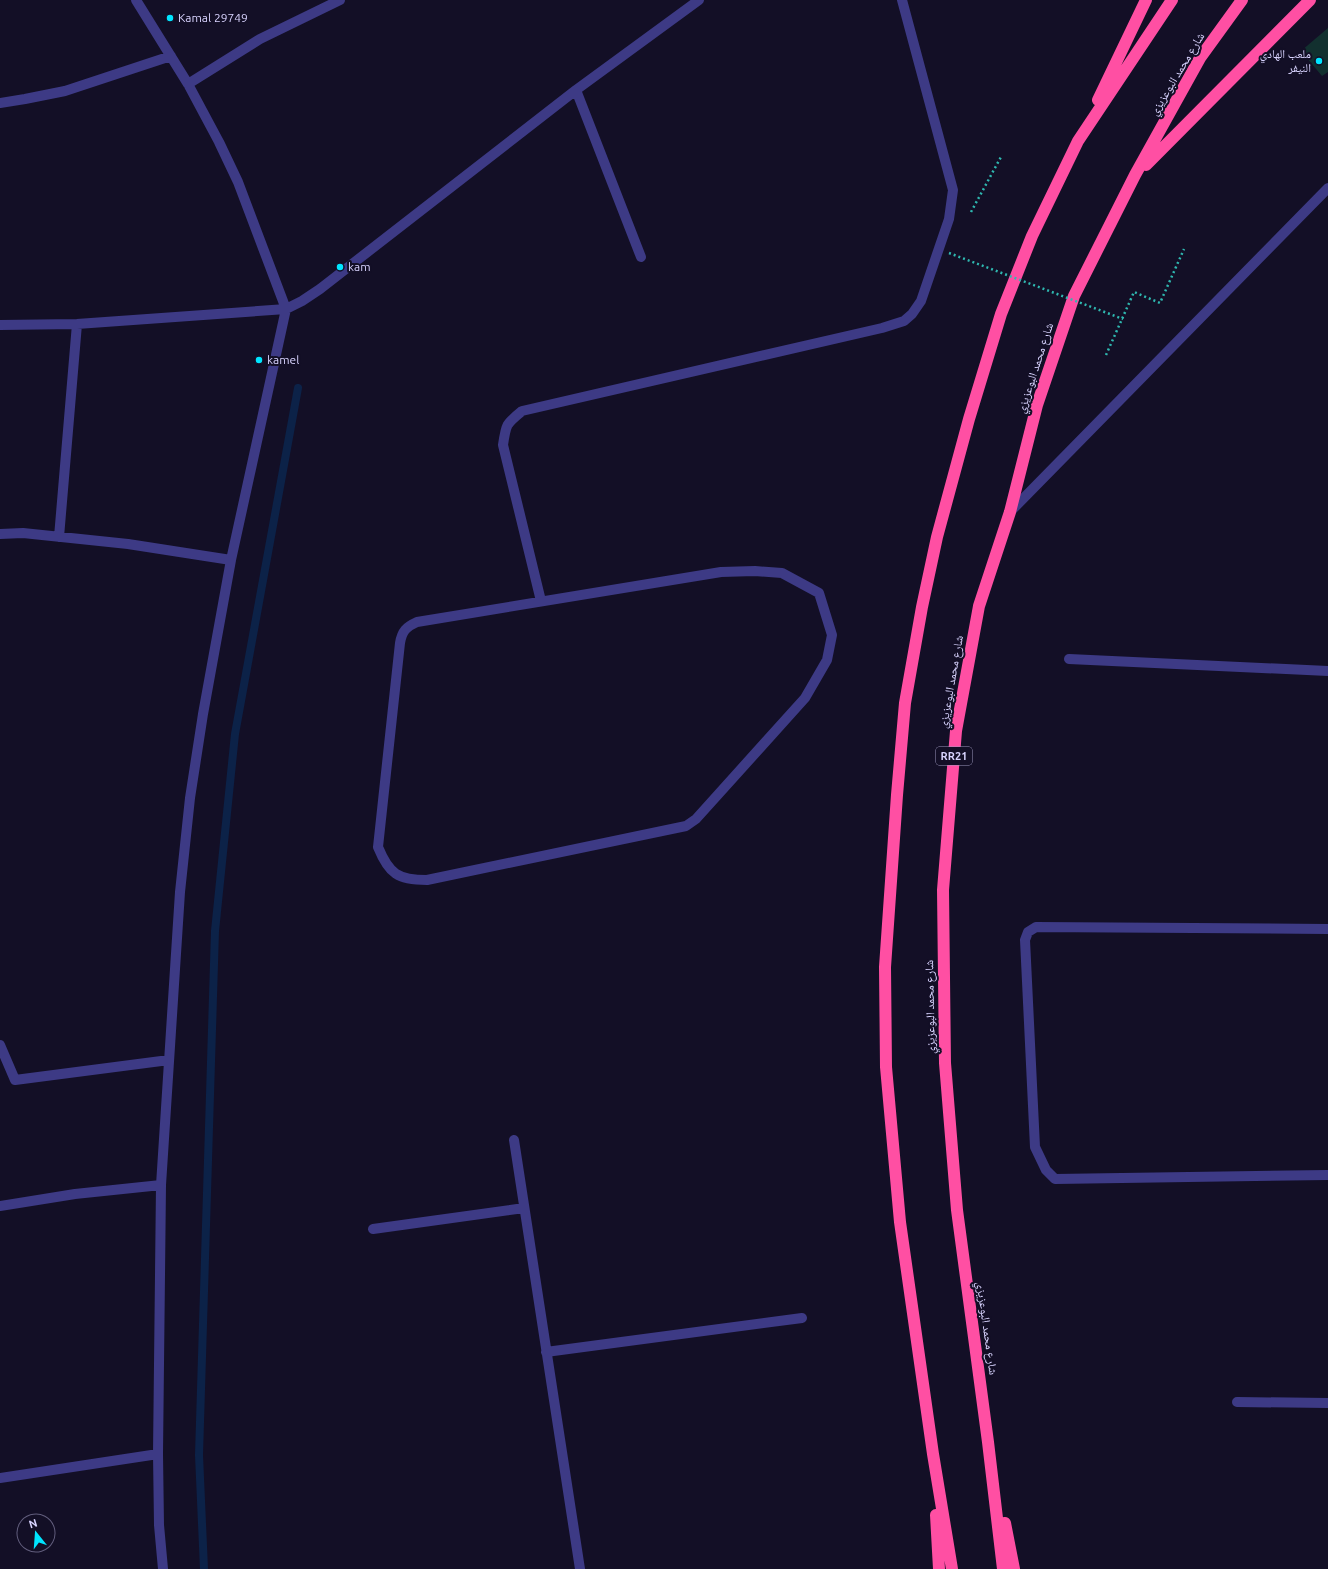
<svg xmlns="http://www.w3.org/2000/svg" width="1328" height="1569" font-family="Ubuntu,'Noto Naskh Arabic',sans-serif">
	<rect width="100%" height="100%" fill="#130f26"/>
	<path fill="#12302f" d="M 1328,28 L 1328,72 L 1322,76 L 1301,51 Z"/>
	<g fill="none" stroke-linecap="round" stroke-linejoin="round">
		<path stroke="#0c2248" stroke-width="8" d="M 204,1569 L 199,1455 L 215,931 L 235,734 L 298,388"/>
		<path stroke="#2fb8b0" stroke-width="2.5" stroke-dasharray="2 3" stroke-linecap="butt" d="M 971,212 L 1002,155
			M 1106,355 L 1134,292 L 1160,303 L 1184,249"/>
		<path stroke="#3d3a85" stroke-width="10" d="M 136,0 L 188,84 L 219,142 L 238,182 L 286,309 L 231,560 L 203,714 L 190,798 L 180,892 L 161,1185 L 158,1454 L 159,1525 L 163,1569
			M 188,84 L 260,39 L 340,0
			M 576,90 L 641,257
			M 0,103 L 25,99 L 65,91 L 171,56
			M 0,325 L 77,324 L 286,309 L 302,301 L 320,289 L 576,90 L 699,0
			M 1010,512 L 1328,188
			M 0,534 L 23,533 L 128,544 L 231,560
			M 59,537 L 77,324
			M 755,571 L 782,573 L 819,593 L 832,635 L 827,660 L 805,698 L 696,819 L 686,826 L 427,880 C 398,880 389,874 378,847 L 400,643 C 402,631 406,627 417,622 L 721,572 Z
			M 541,601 L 503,445 C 506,424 506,424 522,411 L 882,328 L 904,321 L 912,314 L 921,301 L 949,219 L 953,190 L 902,0
			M 1069,659 L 1328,671
			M 1328,929 L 1036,927 L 1028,932 L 1025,940 L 1035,1147 L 1046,1170 L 1055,1179 L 1328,1175
			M 0,1045 L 15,1080 L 169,1060
			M 514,1140 L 580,1569
			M 0,1206 L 75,1194 L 161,1185
			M 373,1229 L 524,1208
			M 546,1352 L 802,1318
			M 1237,1402 L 1328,1403
			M 0,1478 L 158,1454"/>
		<path stroke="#ff4fa3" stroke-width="12" d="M 1098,100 L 1146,0
			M 1146,165 L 1310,0
			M 936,1515 L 939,1569
			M 1005,1523 L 1014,1569
			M 952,1569 L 933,1454 L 900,1222 L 886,1067 L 885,967 L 897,795 L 905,703 L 922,607 L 937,537 L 969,419 L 1001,314 L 1032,236 L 1078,141 L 1172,0
			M 1003,1569 L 988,1442 L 957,1210 L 945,1063 L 943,890 L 956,731 L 979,606 L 1010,512 L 1037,405 L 1074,296 L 1135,175 L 1200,58 L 1242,0"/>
		<path stroke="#2fb8b0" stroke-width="2.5" stroke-dasharray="2 3" stroke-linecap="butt" d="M 949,253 L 1123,319"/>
	</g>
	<g fill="#00e5ff" stroke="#130f26" stroke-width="1.5">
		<circle cx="170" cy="18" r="4"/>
		<circle cx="1319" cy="61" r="4"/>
		<circle cx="340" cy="267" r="4"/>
		<circle cx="259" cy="360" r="4"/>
	</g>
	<g text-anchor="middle" stroke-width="4" stroke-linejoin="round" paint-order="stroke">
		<rect fill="#130f26" stroke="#9e99be" stroke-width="1" x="936" y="747" width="36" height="18" rx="3"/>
		<g font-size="11" font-weight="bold" fill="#d9d4ff">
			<text x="954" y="760">RR21</text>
		</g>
		<g font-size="12" fill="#d9d4ff" stroke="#130f26" text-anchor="start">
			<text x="178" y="22">Kamal 29749</text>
			<text x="1311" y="58" text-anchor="end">ملعب الهادي<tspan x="1311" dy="14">النيفر</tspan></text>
			<text x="348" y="271">kam</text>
			<text x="267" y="364">kamel</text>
		</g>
		<g font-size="12" fill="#d9d4ff" stroke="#130f26">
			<text transform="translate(1177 74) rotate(-59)" y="4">شارع محمد البوعزيزي</text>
			<text transform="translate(1035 368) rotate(-72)" y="4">شارع محمد البوعزيزي</text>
			<text transform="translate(951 682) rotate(-80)" y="4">شارع محمد البوعزيزي</text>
			<text transform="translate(930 1007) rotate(-91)" y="4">شارع محمد البوعزيزي</text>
			<text transform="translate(987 1328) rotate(82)" y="4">شارع محمد البوعزيزي</text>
		</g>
	</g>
	<g transform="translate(36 1533) rotate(343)"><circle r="19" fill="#130f26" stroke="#625e7d"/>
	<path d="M0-3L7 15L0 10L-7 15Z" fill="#00e5ff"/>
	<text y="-6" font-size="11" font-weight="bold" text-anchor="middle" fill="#d9d4ff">N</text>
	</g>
</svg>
